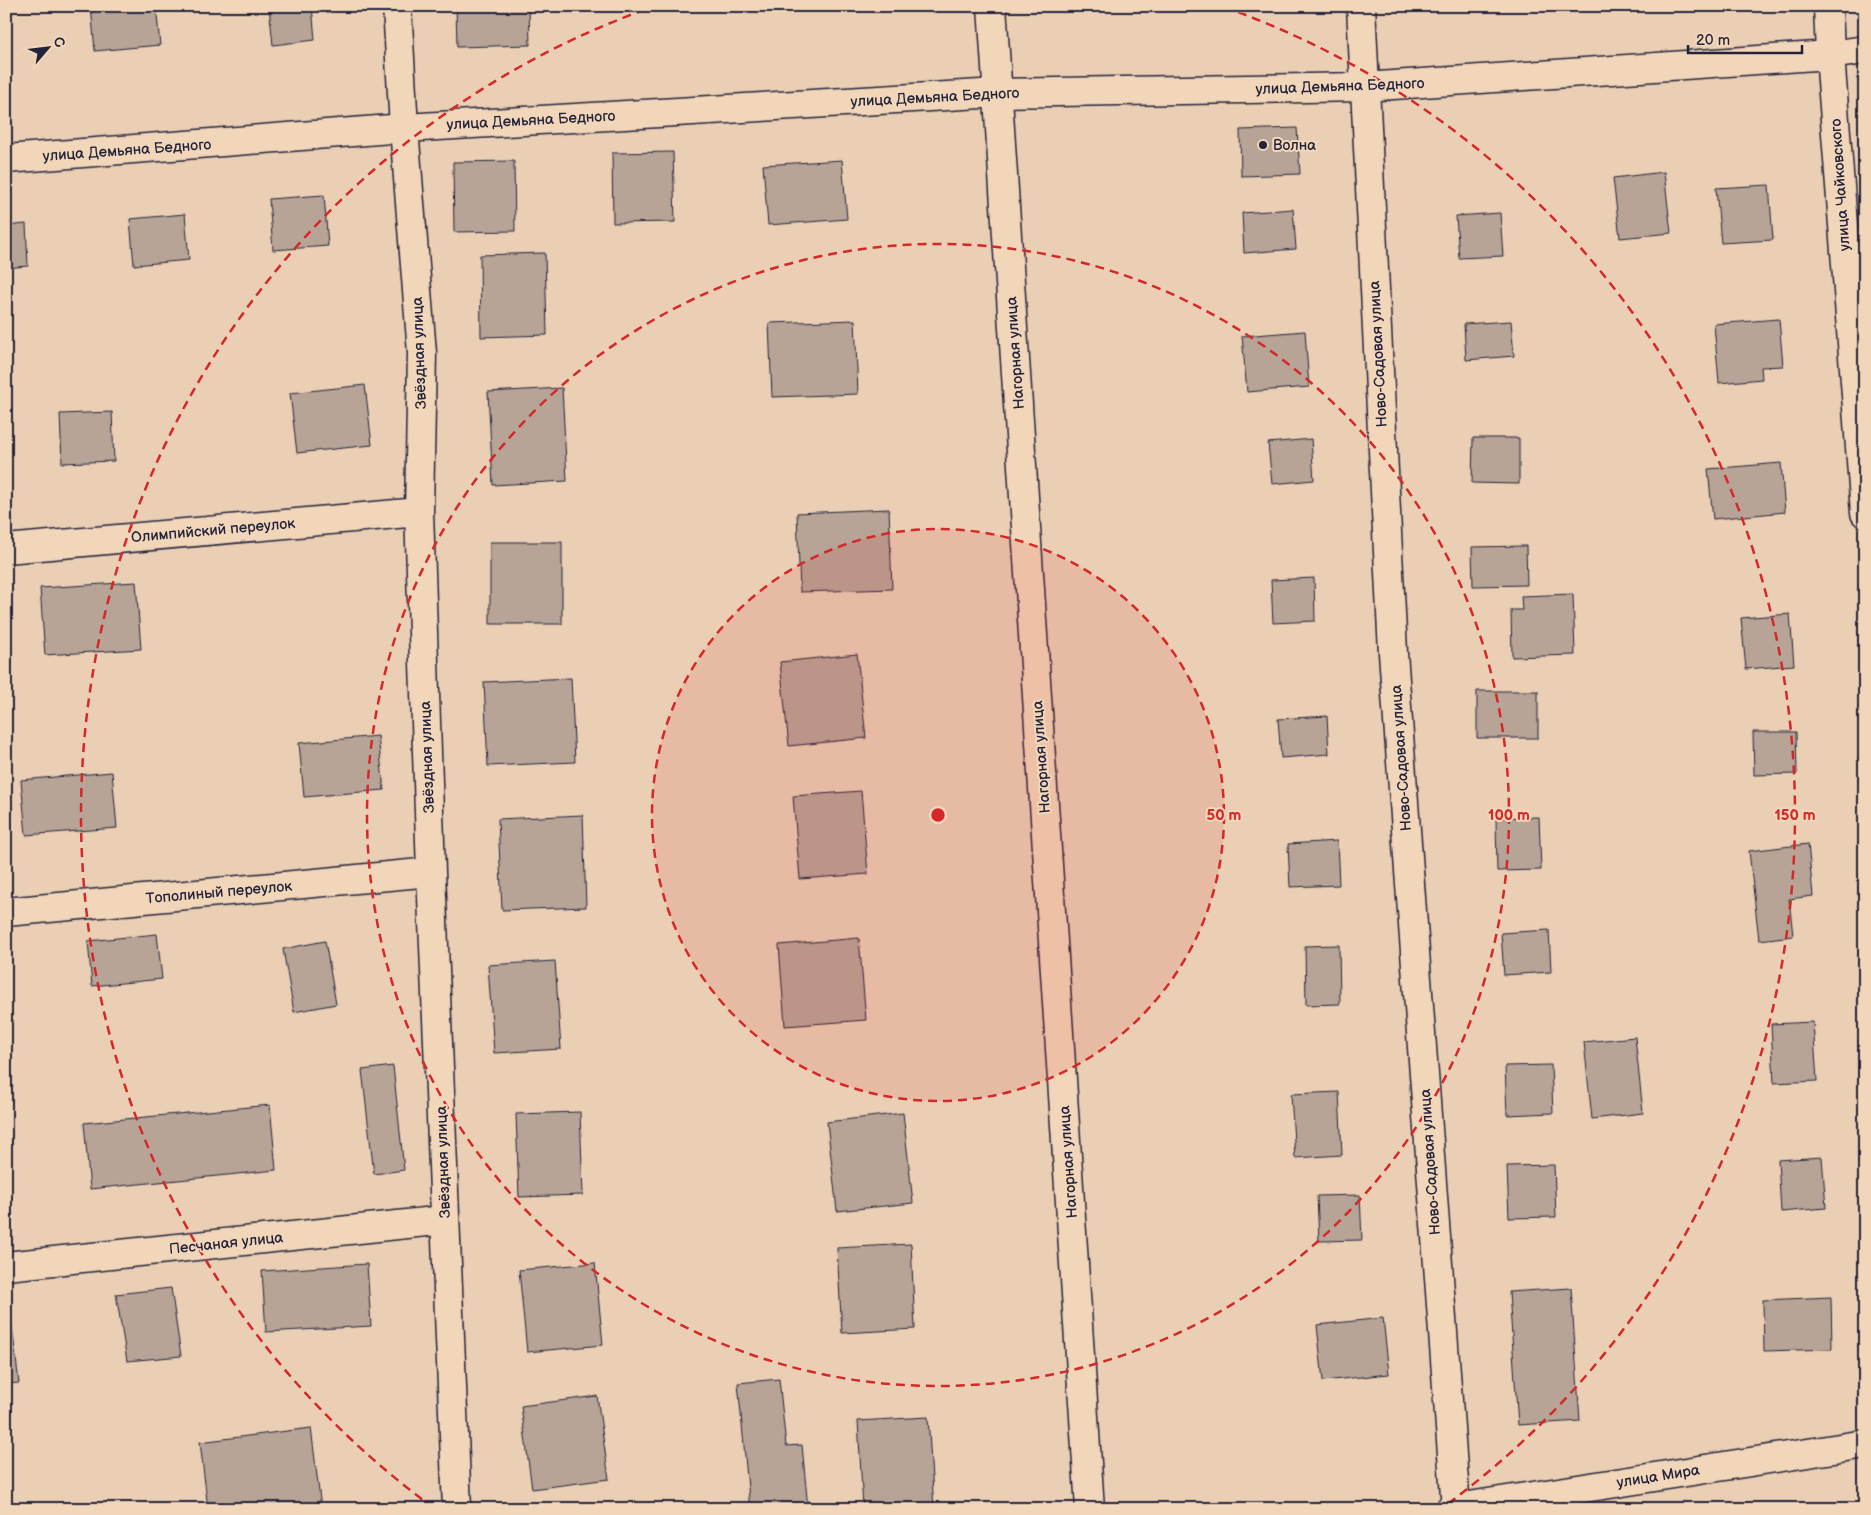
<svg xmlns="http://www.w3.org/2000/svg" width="1871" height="1515" font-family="'Balsamiq Sans',sans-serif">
	<rect width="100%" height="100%" fill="#eacfb4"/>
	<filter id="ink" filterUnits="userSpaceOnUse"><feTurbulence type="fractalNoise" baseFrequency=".02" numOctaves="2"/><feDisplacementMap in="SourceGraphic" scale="10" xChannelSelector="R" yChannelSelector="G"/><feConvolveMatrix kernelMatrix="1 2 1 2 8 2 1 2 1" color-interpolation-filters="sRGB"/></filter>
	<g filter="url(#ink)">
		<path fill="#b7a496" stroke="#22223b" d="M 91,6 L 156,6 L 160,45 L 95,51 Z
			M 269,6 L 312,6 L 315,40 L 273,45 Z
			M 456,6 L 529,6 L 530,45 L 457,47 Z
			M 1297,128 L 1300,174 L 1241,176 L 1240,130 Z
			M 673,152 L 675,222 L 613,223 L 612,153 Z
			M 842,160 L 847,219 L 768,225 L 763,165 Z
			M 514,161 L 515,231 L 454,232 L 453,162 Z
			M 1664,172 L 1671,233 L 1620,238 L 1613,178 Z
			M 1769,185 L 1773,240 L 1721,243 L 1716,188 Z
			M 324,195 L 328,246 L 273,250 L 269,199 Z
			M 1293,209 L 1296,249 L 1244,253 L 1242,213 Z
			M 1500,213 L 1503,256 L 1459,258 L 1456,216 Z
			M 185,214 L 189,260 L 134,265 L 130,219 Z
			M 26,224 L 28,266 L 6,268 L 6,226 Z
			M 545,253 L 547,335 L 481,337 L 480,255 Z
			M 1779,319 L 1783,366 L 1761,367 L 1762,379 L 1719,383 L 1714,324 Z
			M 855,320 L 858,394 L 772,397 L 769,323 Z
			M 1511,321 L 1514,356 L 1466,360 L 1464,324 Z
			M 1305,331 L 1309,387 L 1247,392 L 1242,336 Z
			M 365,385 L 372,445 L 297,453 L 290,393 Z
			M 562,388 L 567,481 L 493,485 L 488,392 Z
			M 112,412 L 114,461 L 62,463 L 60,414 Z
			M 1473,438 L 1519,438 L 1519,484 L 1472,483 Z
			M 1311,439 L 1314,480 L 1272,484 L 1268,443 Z
			M 1781,463 L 1785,512 L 1713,519 L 1708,469 Z
			M 889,509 L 892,589 L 800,592 L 797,513 Z
			M 490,542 L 562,542 L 562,624 L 490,624 Z
			M 1526,546 L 1527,585 L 1473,586 L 1472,547 Z
			M 1314,578 L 1315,621 L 1273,623 L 1271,580 Z
			M 136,582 L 141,649 L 45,655 L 40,588 Z
			M 1573,594 L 1575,655 L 1512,657 L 1511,610 L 1522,610 L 1521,596 Z
			M 1790,614 L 1794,665 L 1746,669 L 1741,618 Z
			M 857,654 L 866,738 L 789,746 L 780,662 Z
			M 571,678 L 575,762 L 488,766 L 484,682 Z
			M 1477,691 L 1538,691 L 1538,738 L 1477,738 Z
			M 1327,716 L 1329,754 L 1281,758 L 1278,719 Z
			M 1753,732 L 1796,732 L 1797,774 L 1754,775 Z
			M 378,736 L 384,790 L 304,797 L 299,743 Z
			M 112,772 L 117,828 L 26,835 L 21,780 Z
			M 861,791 L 868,874 L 800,879 L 793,796 Z
			M 583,815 L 586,907 L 502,910 L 498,819 Z
			M 1539,817 L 1541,870 L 1497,871 L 1496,818 Z
			M 1337,841 L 1339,885 L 1290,887 L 1288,844 Z
			M 1808,844 L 1813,896 L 1789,899 L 1793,936 L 1759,940 L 1749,851 Z
			M 1549,930 L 1551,972 L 1504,975 L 1501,933 Z
			M 157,934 L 162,979 L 92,986 L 88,941 Z
			M 859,938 L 866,1020 L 785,1026 L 779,945 Z
			M 325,941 L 336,1004 L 294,1012 L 283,949 Z
			M 1339,945 L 1340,1004 L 1306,1005 L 1305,946 Z
			M 555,961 L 561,1049 L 494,1053 L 488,965 Z
			M 1813,1022 L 1817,1081 L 1774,1083 L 1771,1024 Z
			M 1635,1037 L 1643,1113 L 1592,1119 L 1584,1042 Z
			M 1551,1065 L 1553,1113 L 1507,1115 L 1505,1066 Z
			M 393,1066 L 404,1170 L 374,1174 L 362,1070 Z
			M 1339,1092 L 1342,1155 L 1295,1158 L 1291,1094 Z
			M 270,1105 L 276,1170 L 90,1189 L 84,1123 Z
			M 580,1112 L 583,1195 L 519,1197 L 516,1114 Z
			M 903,1113 L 913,1203 L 837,1211 L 827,1122 Z
			M 1822,1157 L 1826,1208 L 1781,1212 L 1778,1160 Z
			M 1554,1165 L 1556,1217 L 1509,1218 L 1507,1166 Z
			M 1360,1195 L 1362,1240 L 1319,1241 L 1317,1196 Z
			M 911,1244 L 915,1329 L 842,1333 L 837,1248 Z
			M 595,1263 L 603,1345 L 527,1352 L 519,1270 Z
			M 367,1264 L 371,1326 L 266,1332 L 262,1271 Z
			M 171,1288 L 181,1356 L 127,1361 L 116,1294 Z
			M 1571,1288 L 1580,1421 L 1518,1425 L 1509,1292 Z
			M 1831,1297 L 1832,1349 L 1764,1351 L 1763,1300 Z
			M 11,1318 L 19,1383 L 6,1384 L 6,1319 Z
			M 1383,1318 L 1389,1374 L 1323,1381 L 1317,1325 Z
			M 779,1379 L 786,1446 L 802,1445 L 808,1509 L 750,1509 L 738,1383 Z
			M 597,1396 L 609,1479 L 532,1489 L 521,1406 Z
			M 928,1417 L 934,1509 L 863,1509 L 858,1421 Z
			M 311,1428 L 321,1508 L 208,1509 L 200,1442 Z"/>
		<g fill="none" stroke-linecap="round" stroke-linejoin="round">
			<defs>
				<path id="minor" d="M 397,6 L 404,128 L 422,353 L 419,512 L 431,872 L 457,1509
					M 992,6 L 1090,1509
					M 1361,6 L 1393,653 L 1456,1509
					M 1828,6 L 1830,55 L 1865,513
					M 6,159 L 404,128 L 998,93 L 1364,87 L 1830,55 L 1865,50
					M 6,549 L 419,512
					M 6,912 L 431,872
					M 6,1266 L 445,1220"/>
				<path id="secondary" d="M 1450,1509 L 1865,1444"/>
			</defs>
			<use href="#minor" stroke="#22223b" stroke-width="31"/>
			<use href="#secondary" stroke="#22223b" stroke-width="31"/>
			<use href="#minor" stroke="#f2d6b9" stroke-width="28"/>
			<use href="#secondary" stroke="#f2d6b9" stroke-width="28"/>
		</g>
	</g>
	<circle cx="938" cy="815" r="286" fill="#d62828" fill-opacity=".12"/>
	<g fill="none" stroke="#d62828" stroke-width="2.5" stroke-dasharray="9 6">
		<circle cx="938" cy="815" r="286"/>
		<circle cx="938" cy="815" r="571"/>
		<path d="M434 1508A857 857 0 0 1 652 7M1224 7A857 857 0 0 1 1442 1508"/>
	</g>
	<circle fill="#22223b" stroke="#f2d6b9" stroke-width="2" cx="1263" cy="145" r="5"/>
	<g text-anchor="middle" stroke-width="4" stroke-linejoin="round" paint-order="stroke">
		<g font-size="15" fill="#22223b" stroke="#f2d6b9">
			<text transform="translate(1340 86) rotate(-2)" y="5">улица Демьяна Бедного</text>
			<text transform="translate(935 97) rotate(-3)" y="5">улица Демьяна Бедного</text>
			<text transform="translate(531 120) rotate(-3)" y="5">улица Демьяна Бедного</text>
			<text transform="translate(127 150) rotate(-4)" y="5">улица Демьяна Бедного</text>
			<text transform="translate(1840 185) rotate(-94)" y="5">улица Чайковского</text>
			<text transform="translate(419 353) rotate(-92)" y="5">Звёздная улица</text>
			<text transform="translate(1015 353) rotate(-94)" y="5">Нагорная улица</text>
			<text transform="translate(1378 354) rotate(-93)" y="5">Ново-Садовая улица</text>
			<text transform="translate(213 530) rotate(-5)" y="5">Олимпийский переулок</text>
			<text transform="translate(427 757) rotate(-92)" y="5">Звёздная улица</text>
			<text transform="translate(1041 757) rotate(-94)" y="5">Нагорная улица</text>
			<text transform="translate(1401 758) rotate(-94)" y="5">Ново-Садовая улица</text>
			<text transform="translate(219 892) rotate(-5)" y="5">Тополиный переулок</text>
			<text transform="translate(443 1162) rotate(-92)" y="5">Звёздная улица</text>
			<text transform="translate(1068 1162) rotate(-94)" y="5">Нагорная улица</text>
			<text transform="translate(1430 1162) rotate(-94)" y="5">Ново-Садовая улица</text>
			<text transform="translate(226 1243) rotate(-6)" y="5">Песчаная улица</text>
			<text transform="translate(1658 1476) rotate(-9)" y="5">улица Мира</text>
		</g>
		<g font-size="15" fill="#22223b" stroke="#f2d6b9" text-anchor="start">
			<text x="1273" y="150">Волна</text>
		</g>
	</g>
	<circle cx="938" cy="815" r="8" fill="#d62828" stroke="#f2d6b9" stroke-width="2.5"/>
	<g font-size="15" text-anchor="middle" font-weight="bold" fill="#d62828" stroke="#f2d6b9" stroke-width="4" stroke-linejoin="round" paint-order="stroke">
		<text x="1224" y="820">50 m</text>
		<text x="1509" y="820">100 m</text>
		<text x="1795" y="820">150 m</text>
	</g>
	<rect width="1871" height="1515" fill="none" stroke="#f2d6b9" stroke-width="25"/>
	<rect x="12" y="12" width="1846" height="1490" fill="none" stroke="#22223b" stroke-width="2" filter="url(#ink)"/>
	<g transform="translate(48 48) rotate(62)" stroke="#f2d6b9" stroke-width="4" paint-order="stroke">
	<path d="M0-4L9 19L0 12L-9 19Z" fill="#22223b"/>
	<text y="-8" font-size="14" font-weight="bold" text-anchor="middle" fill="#22223b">С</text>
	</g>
	<path d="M1688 45v8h114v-8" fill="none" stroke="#22223b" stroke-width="2.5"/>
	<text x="1696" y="45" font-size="15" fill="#22223b" stroke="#f2d6b9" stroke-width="4" paint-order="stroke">20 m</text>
</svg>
